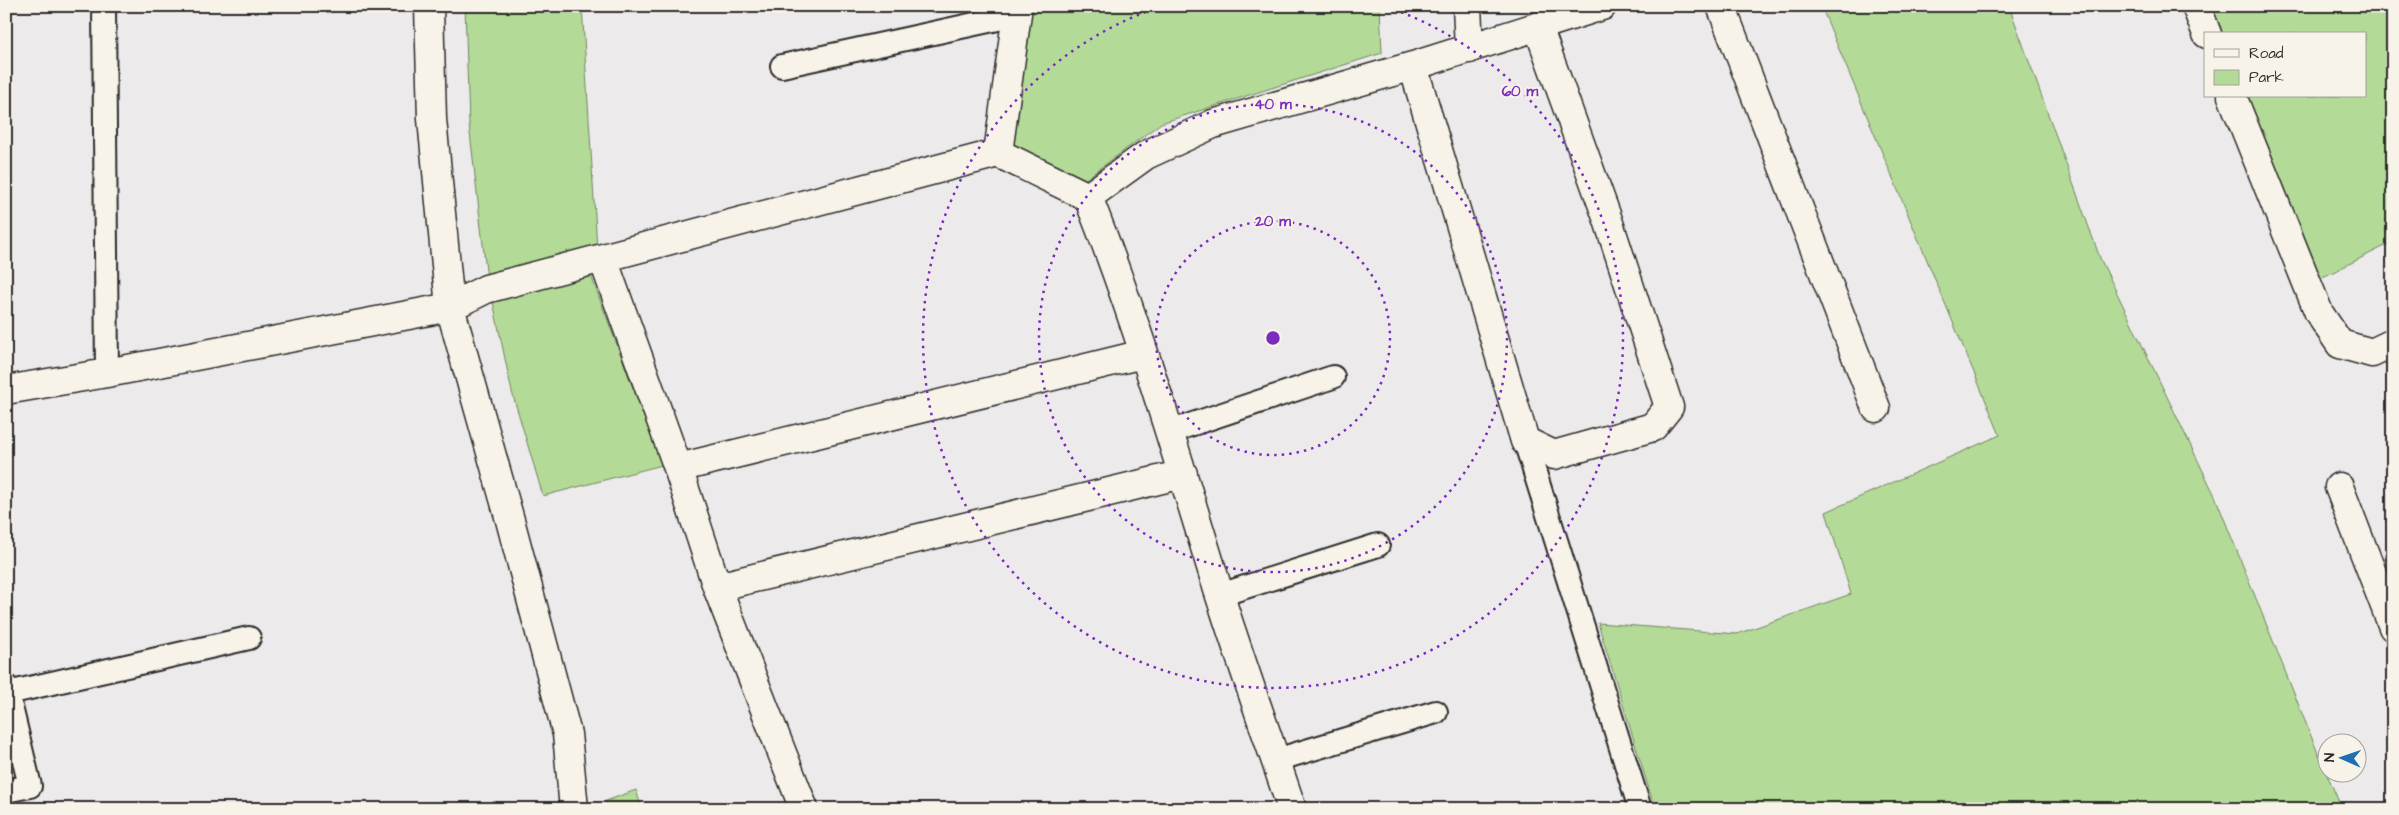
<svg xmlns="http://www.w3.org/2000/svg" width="2399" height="815" font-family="'Architects Daughter',sans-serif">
	<rect width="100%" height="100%" fill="#edeaeb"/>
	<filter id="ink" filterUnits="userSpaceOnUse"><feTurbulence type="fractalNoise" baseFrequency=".02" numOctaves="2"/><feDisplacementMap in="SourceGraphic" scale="10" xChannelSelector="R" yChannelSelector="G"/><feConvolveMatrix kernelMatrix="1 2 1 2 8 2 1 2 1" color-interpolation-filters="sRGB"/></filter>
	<g filter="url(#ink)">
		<path fill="#b3db97" stroke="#6f8361" d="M 465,6 L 582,6 L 597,248 L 487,279 L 469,124 Z
			M 1030,6 L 1380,6 L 1382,53 L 1161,123 L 1079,184 L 1018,152 L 1011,141 Z
			M 1821,6 L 2009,6 L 2100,258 L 2215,496 L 2315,746 L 2342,809 L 1655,809 L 1598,623 L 1737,634 L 1851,594 L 1826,512 L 2000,435 Z
			M 2212,6 L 2393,6 L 2393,242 L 2321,278 L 2248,96 L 2365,96 L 2365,34 L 2223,34 Z
			M 590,273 L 662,465 L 543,496 L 512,392 L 493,302 Z
			M 636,790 L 642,809 L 607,809 L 606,801 Z"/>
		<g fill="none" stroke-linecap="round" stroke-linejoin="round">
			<defs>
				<path id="lane" d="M 104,6 L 107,373
					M 782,66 L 1016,15
					M 1169,432 L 1333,377
					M 1525,441 L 1640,809
					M 1220,595 L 1378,545
					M 6,686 L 30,786 L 6,791
					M 8,693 L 249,638
					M 1276,760 L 1436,712"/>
				<path id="street" d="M 1467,6 L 1469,49
					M 1721,6 L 1876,408
					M 2196,6 L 2207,34
					M 1413,66 L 1525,441 L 1554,455 L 1653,427 L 1669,407 L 1608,220 L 1538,27
					M 2232,96 L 2319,313 L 2340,344 L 2372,353 L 2393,343
					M 998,153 L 1018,6
					M 1088,197 L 1146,155 L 1213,124 L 1413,66 L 1602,6
					M 603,259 L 678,468 L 717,587 L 804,809
					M 6,390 L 107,373 L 450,307 L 486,289 L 998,153 L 1088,197 C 1139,326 1178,460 1219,593 C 1242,665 1268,737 1292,809
					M 678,468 L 1143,354
					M 2339,487 L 2393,627
					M 717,587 L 1183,474"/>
				<path id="secondary" d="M 429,6 L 432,119 L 450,307 L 510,520 L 567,734 L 574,809"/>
			</defs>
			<use href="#lane" stroke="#2b2b2b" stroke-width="26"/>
			<use href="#street" stroke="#2b2b2b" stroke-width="31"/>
			<use href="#secondary" stroke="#2b2b2b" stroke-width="31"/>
			<use href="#lane" stroke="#f7f3e8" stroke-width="22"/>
			<use href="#street" stroke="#f7f3e8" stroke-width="28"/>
			<use href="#secondary" stroke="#f7f3e8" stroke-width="28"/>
		</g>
	</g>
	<g fill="none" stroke="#7b2cbf" stroke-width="2.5" stroke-dasharray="2.5 5">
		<circle cx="1273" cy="338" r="117"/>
		<circle cx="1273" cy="338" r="234"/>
		<path d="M1387 7A350 350 0 1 1 1159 7"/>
	</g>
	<circle cx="1273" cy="338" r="8" fill="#7b2cbf" stroke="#f7f3e8" stroke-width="2.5"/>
	<g font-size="15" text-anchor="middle" font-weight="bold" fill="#7b2cbf" stroke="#f7f3e8" stroke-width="4" stroke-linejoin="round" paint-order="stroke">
		<text x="1520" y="96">60 m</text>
		<text x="1273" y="109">40 m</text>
		<text x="1273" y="226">20 m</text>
	</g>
	<rect width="2399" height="815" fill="none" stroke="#f7f3e8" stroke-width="25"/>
	<rect x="12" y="12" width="2374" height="790" fill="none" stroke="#2b2b2b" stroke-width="2" filter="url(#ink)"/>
	<rect x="2204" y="32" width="162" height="65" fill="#f7f3e8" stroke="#a5a39c"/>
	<rect x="2214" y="49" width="25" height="8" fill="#f7f3e8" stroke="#a5a39c"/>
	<text x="2249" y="58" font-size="15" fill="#2b2b2b">Road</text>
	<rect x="2214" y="70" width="25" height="15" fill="#b3db97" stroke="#a5a39c"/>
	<text x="2249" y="82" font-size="15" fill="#2b2b2b">Park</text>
	<g transform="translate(2342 758) rotate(272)"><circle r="24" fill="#f7f3e8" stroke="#a5a39c"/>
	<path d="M0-4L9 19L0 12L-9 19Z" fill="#1f6fb2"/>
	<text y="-8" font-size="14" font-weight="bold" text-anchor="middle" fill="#2b2b2b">N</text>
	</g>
</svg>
